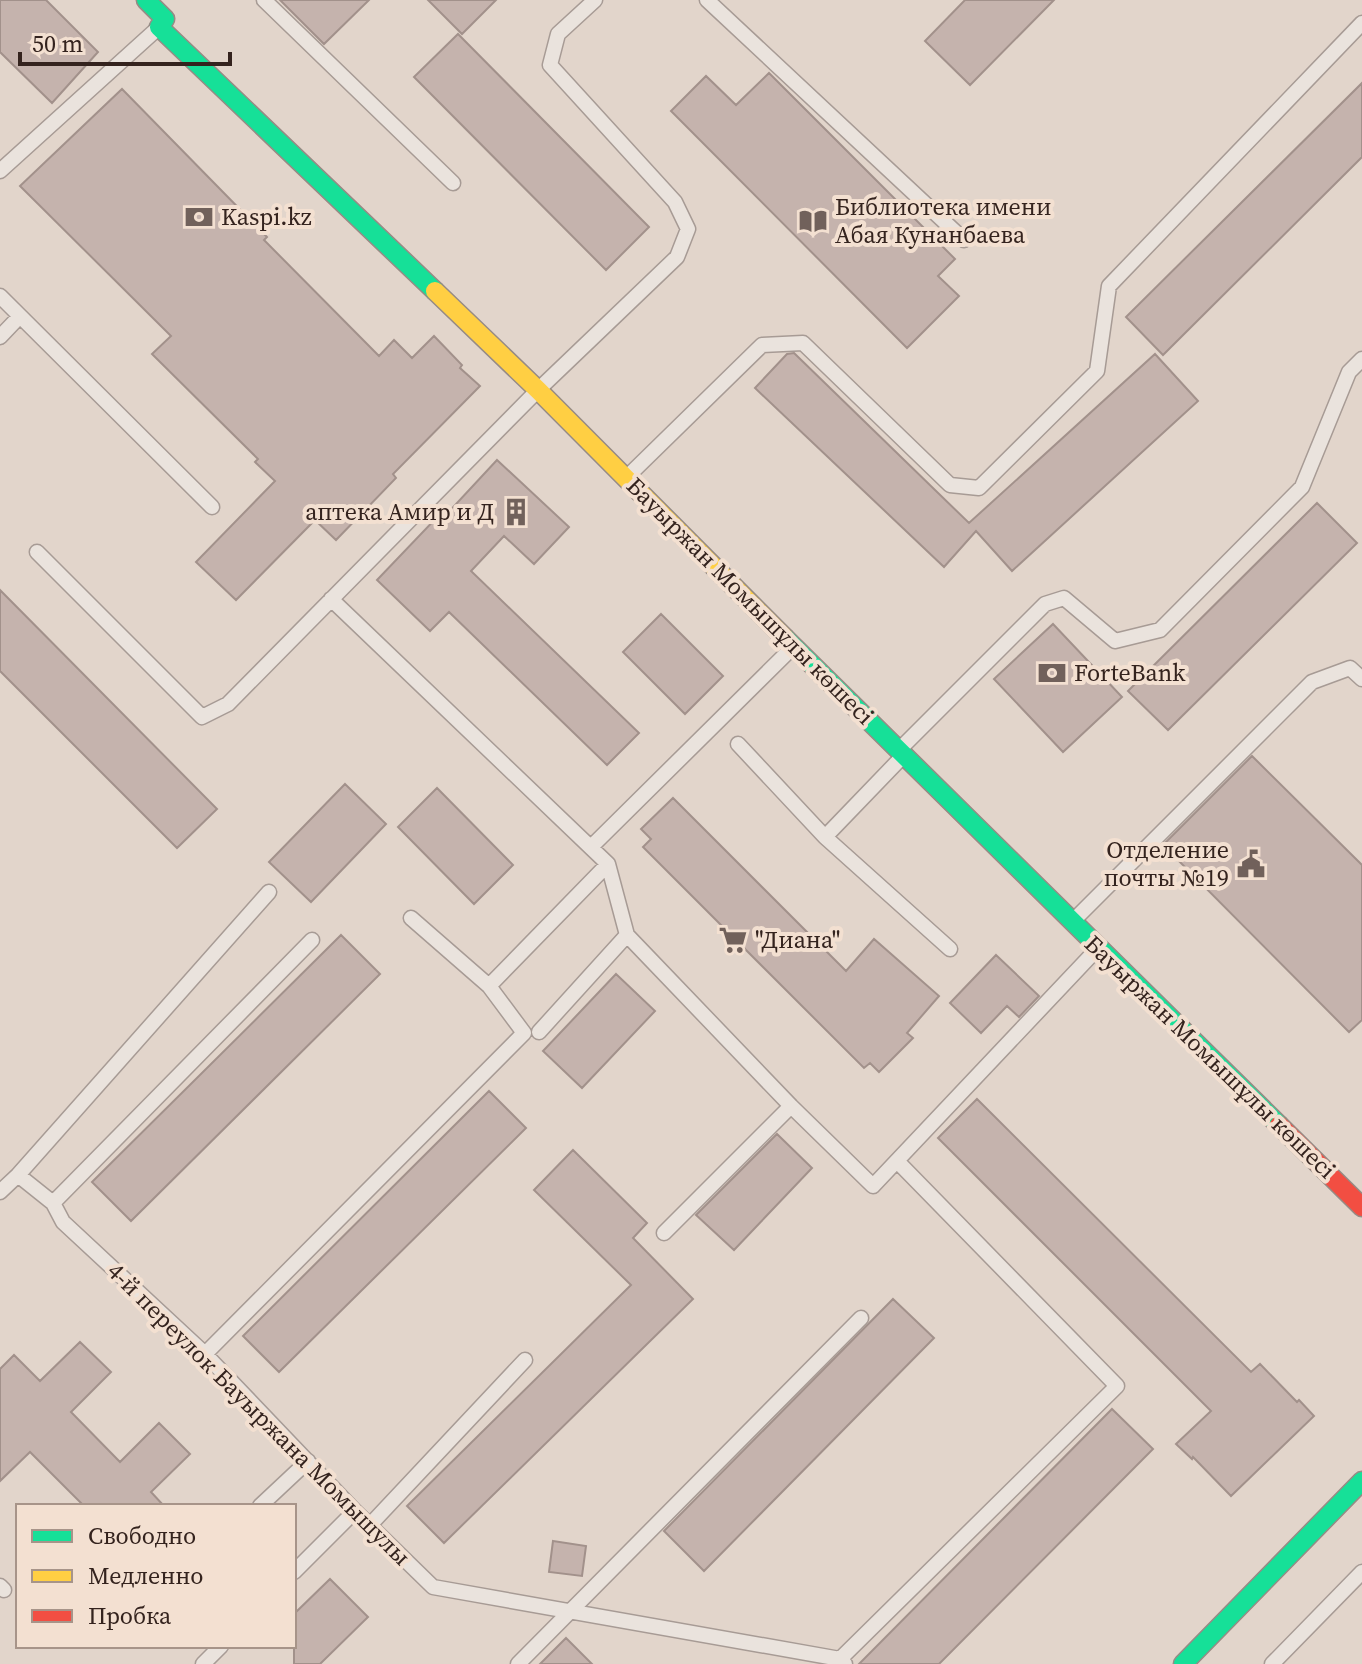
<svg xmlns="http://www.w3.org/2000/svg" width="1362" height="1664" font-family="'Source Serif 4',serif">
	<rect width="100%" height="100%" fill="#e2d5cb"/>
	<path fill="#c5b3ad" stroke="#a2918b" stroke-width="2" d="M 0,0 L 46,0 L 98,52 L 52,103 L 0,52 Z
		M 280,0 L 369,0 L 324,44 Z
		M 428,0 L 496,0 L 462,34 Z
		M 965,0 L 1054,0 L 970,85 L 925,41 Z
		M 458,34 L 649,227 L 606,270 L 414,77 Z
		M 769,73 L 955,259 L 938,276 L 959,296 L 907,348 L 671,111 L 706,76 L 736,105 Z
		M 1362,83 L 1362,157 L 1163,355 L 1126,317 Z
		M 122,89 L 267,237 L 264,240 L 379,356 L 394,340 L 412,358 L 434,336 L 462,365 L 460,368 L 480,386 L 393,474 L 396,478 L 336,540 L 315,520 L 236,600 L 196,562 L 275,481 L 255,462 L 258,459 L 152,354 L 171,336 L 20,186 Z
		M 794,353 L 969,523 L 1155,354 L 1198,401 L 1012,571 L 976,531 L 944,567 L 755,388 L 787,354 Z
		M 497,460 L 569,527 L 534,564 L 504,536 L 471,571 L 639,733 L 607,765 L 449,612 L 430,631 L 377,580 L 440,514 L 444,517 Z
		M 1317,503 L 1357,543 L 1168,730 L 1128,691 Z
		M 0,590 L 217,809 L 177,848 L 0,671 Z
		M 661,614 L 723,676 L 685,714 L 623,652 Z
		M 1053,624 L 1122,697 L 1063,752 L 994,679 Z
		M 1252,756 L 1362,865 L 1362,1020 L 1349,1032 L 1163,845 Z
		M 345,784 L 386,824 L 311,902 L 269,862 Z
		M 437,788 L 513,865 L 474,904 L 398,827 Z
		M 673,798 L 846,971 L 874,939 L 939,996 L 907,1033 L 913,1038 L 879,1072 L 870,1063 L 864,1068 L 643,847 L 651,839 L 641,829 Z
		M 341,935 L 380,974 L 131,1221 L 92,1182 Z
		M 996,955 L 1039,996 L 1019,1017 L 1007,1006 L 981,1033 L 950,1003 Z
		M 616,974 L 655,1011 L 582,1088 L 543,1051 Z
		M 489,1091 L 526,1128 L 279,1372 L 243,1336 Z
		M 977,1099 L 1251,1372 L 1260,1364 L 1297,1402 L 1299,1400 L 1314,1416 L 1231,1496 L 1193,1457 L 1192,1459 L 1176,1444 L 1211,1411 L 938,1138 Z
		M 777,1134 L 812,1168 L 734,1250 L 696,1215 Z
		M 573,1150 L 647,1223 L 633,1238 L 693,1299 L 444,1543 L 407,1506 L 631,1285 L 534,1190 Z
		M 893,1299 L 934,1338 L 704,1571 L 664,1531 Z
		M 80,1342 L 111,1372 L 71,1412 L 120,1462 L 159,1423 L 190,1454 L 151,1492 L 164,1506 L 84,1506 L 30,1452 L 0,1481 L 0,1369 L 14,1355 L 40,1381 Z
		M 1112,1409 L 1153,1449 L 939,1664 L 859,1664 Z
		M 553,1541 L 586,1546 L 582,1576 L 549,1572 Z
		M 330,1579 L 368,1617 L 320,1664 L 294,1664 L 294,1614 Z
		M 566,1638 L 592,1664 L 540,1664 Z"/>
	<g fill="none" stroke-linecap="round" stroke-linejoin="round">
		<defs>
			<path id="lane" d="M 264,0 L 453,183
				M 707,0 L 964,240
				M 0,171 L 157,29
				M 0,296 L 212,507
				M 0,337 L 20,316
				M 626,478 L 762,345 L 803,343 L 950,485 L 979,488 L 1097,371 L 1109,286 L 1362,23
				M 37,552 L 202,717 L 228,704 L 538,390 L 677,257 L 688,229 L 675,202 L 550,65 L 558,34 L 595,0
				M 331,599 L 608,864 L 627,935 L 791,1106 L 873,1186 L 1098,948
				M 738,744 L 825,837 L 903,756
				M 899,750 L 1045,604 L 1064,598 L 1115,641 L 1160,630 L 1302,487 L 1349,372 L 1362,359
				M 825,837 L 950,949
				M 591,847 L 791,649
				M 1072,922 L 1312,682 L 1350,668 L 1362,679
				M 312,940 L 53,1203 L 63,1222 L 205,1354 L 355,1511 L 433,1587 L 840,1659 L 845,1664
				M 489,986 L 608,864
				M 539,1032 L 627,935
				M 18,1175 L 53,1203
				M 0,1192 L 18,1175 L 269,892
				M 664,1233 L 791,1106
				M 205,1354 L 524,1033 L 489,986 L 411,918
				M 260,1506 L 308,1461
				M 370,1525 L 525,1360
				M 294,1572 L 355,1511
				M 0,1586 L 4,1590
				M 203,1664 L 221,1646
				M 518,1664 L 861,1318
				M 835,1664 L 1117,1386 L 897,1161
				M 1272,1664 L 1362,1572"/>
			<path id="fast" d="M 146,0 L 165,19 L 159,27 L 435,291
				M 785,638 L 1279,1125
				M 1183,1664 L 1362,1481"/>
			<path id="slow" d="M 435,291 L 538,390 L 785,638"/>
			<path id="jam" d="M 1279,1125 L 1362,1207"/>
		</defs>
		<use href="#lane" stroke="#a79b95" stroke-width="17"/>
		<use href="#fast" stroke="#968b85" stroke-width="21"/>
		<use href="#slow" stroke="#968b85" stroke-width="21"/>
		<use href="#jam" stroke="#968b85" stroke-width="21"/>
		<use href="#lane" stroke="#eae3dd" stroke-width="14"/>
		<use href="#fast" stroke="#16e098" stroke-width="18"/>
		<use href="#slow" stroke="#ffcf43" stroke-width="18"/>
		<use href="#jam" stroke="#f24e42" stroke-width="18"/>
	</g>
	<defs>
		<symbol id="bank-bare" viewBox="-9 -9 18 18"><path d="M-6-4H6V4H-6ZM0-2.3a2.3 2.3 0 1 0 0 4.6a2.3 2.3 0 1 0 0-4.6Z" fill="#71615b" stroke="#f3e0d1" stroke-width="2.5" paint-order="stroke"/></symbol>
		<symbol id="library-bare" viewBox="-9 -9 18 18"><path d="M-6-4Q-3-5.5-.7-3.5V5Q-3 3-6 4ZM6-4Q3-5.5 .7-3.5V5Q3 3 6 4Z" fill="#71615b" stroke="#f3e0d1" stroke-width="2.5" paint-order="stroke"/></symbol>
		<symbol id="building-bare" viewBox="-9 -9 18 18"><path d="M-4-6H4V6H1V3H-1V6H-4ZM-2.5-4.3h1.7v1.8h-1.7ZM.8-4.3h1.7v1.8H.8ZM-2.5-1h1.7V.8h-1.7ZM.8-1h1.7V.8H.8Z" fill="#71615b" stroke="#f3e0d1" stroke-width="2.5" paint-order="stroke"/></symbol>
		<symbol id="civic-bare" viewBox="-9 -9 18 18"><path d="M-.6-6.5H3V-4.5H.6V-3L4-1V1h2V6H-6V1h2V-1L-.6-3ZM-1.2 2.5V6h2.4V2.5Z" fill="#71615b" stroke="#f3e0d1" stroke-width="2.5" paint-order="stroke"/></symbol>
		<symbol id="supermarket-bare" viewBox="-9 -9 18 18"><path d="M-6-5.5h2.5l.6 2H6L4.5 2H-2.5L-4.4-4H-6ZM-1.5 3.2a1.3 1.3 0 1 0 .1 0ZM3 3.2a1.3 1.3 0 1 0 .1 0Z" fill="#71615b" stroke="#f3e0d1" stroke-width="2.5" paint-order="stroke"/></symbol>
	</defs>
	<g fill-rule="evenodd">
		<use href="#bank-bare" x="179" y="197" width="40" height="40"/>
		<use href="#library-bare" x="793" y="201" width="40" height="40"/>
		<use href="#building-bare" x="496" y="492" width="40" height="40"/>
		<use href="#bank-bare" x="1032" y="653" width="40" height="40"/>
		<use href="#civic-bare" x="1231" y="844" width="40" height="40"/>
		<use href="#supermarket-bare" x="713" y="920" width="40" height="40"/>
	</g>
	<g text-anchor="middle" stroke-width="8" stroke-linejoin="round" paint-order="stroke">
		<g font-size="24" fill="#34231e" stroke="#f3e0d1" text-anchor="start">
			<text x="835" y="215">Библиотека имени<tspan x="835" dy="28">Абая Кунанбаева</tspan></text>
			<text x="221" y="225">Kaspi.kz</text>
			<text x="494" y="520" text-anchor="end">аптека Амир и Д</text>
			<text x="1074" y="681">ForteBank</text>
			<text x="1229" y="858" text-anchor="end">Отделение<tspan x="1229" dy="28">почты №19</tspan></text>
			<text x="755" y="948">"Диана"</text>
		</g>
		<g font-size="24" fill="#34231e" stroke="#f3e0d1">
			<text transform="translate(750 601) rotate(45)" y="8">Бауыржан Момышұлы көшесі</text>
			<text transform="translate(1210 1057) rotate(44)" y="8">Бауыржан Момышұлы көшесі</text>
			<text transform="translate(259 1414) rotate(45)" y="8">4-й переулок Бауыржана Момышулы</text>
		</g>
	</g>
	<rect x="16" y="1504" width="280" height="144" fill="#f3e0d1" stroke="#a79489" stroke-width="2"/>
	<rect x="32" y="1530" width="40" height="12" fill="#16e098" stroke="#a79489" stroke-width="2"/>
	<text x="88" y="1544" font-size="24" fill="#34231e">Свободно</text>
	<rect x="32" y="1570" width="40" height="12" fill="#ffcf43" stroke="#a79489" stroke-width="2"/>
	<text x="88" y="1584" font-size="24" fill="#34231e">Медленно</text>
	<rect x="32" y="1610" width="40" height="12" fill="#f24e42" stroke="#a79489" stroke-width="2"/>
	<text x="88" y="1624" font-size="24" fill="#34231e">Пробка</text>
	<path d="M20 52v12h210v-12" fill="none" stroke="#34231e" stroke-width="4"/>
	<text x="32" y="52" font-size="24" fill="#34231e" stroke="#f3e0d1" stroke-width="6" paint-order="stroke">50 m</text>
</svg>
